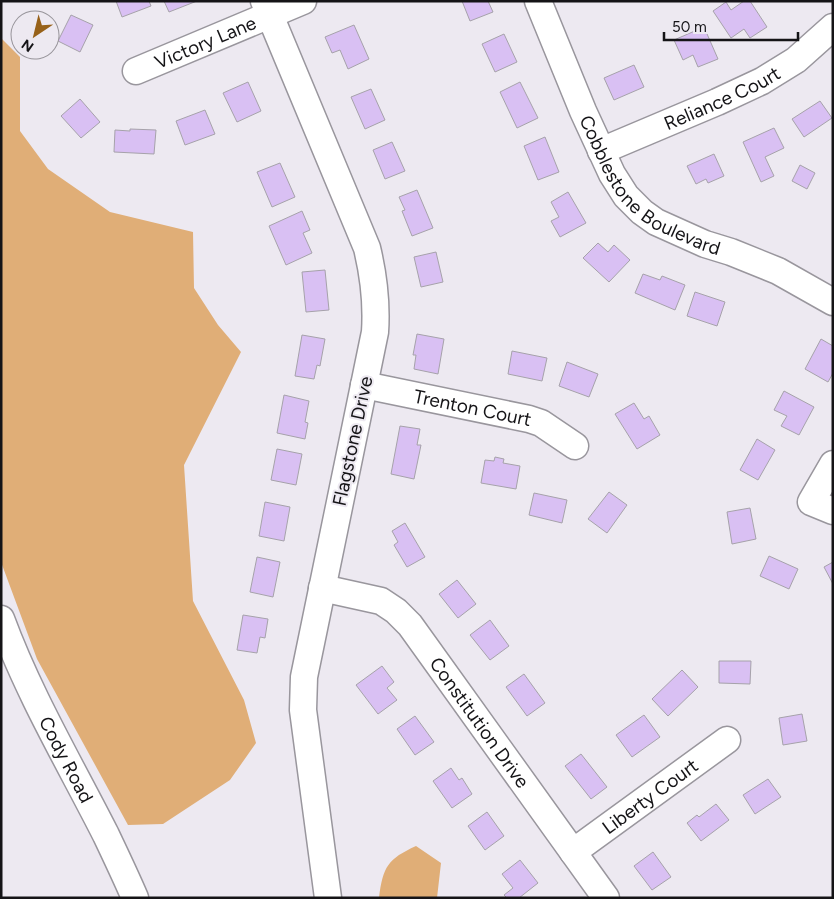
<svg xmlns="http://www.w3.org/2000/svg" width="834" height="899" font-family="Figtree,sans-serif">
	<rect width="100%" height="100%" fill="#ede9f1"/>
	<path fill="#e0ae77" d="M 1,38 L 20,57 L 20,131 L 48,169 L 110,212 L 193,232 L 194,288 L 218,325 L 241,352 L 184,465 L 193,601 L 244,700 L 256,743 L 230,780 L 163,824 L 128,825 L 37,659 L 1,562 Z
		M 416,846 L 441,863 L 437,898 L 379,898 C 383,866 388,859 416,846 Z"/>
	<path fill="#d9c0f3" stroke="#a6a2aa" d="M 116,1 L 149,1 L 151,6 L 122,17 Z
		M 164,1 L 197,1 L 169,12 Z
		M 462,1 L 488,1 L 493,12 L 470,21 Z
		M 744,1 L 750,1 L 767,27 L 750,38 L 744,29 L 731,38 L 713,11 L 726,2 L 731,10 Z
		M 71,15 L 93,25 L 80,52 L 58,41 Z
		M 354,25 L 369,59 L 348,69 L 340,50 L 332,53 L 325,37 Z
		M 704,27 L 718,59 L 698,67 L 693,55 L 683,60 L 674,40 Z
		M 504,34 L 517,62 L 495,72 L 482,44 Z
		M 634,65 L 644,87 L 614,100 L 604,78 Z
		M 248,82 L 261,111 L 237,122 L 223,93 Z
		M 520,82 L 538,118 L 517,128 L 500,92 Z
		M 371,89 L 385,120 L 365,129 L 351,97 Z
		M 80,99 L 100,122 L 81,138 L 61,116 Z
		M 820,101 L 832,118 L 804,137 L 792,119 Z
		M 205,110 L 215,134 L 185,145 L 176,121 Z
		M 774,128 L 784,148 L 765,157 L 774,176 L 761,182 L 743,142 Z
		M 130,129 L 156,130 L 154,154 L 114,152 L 115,130 L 130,131 Z
		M 545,137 L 559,172 L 538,180 L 524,146 Z
		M 392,142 L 405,171 L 385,179 L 373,150 Z
		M 714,154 L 724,176 L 708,183 L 706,179 L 696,184 L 687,166 Z
		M 280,163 L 295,197 L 272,207 L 257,172 Z
		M 800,165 L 815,173 L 807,189 L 792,181 Z
		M 417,190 L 433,228 L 412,236 L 402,211 L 405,210 L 399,197 Z
		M 568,192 L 586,223 L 560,237 L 551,221 L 559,217 L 551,202 Z
		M 302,211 L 310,230 L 303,233 L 312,253 L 286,265 L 269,226 Z
		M 598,243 L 608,252 L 614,245 L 630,260 L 609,282 L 583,258 Z
		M 436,252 L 443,282 L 421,287 L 414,257 Z
		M 325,270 L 329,310 L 306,312 L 302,272 Z
		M 643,274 L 660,280 L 662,276 L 685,285 L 675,310 L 635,293 Z
		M 695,292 L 725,302 L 717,326 L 687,316 Z
		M 417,334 L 444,339 L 438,374 L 414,369 L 416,355 L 413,355 Z
		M 302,335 L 325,339 L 320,366 L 317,365 L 314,379 L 295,376 Z
		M 821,339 L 833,346 L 833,373 L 828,382 L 805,369 Z
		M 512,351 L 547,358 L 542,381 L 508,374 Z
		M 567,362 L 598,374 L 589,397 L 559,386 Z
		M 784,391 L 814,407 L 799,435 L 781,426 L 787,416 L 774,410 Z
		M 284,395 L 309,401 L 305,422 L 308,423 L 305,439 L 277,433 Z
		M 634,403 L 644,419 L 649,416 L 660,435 L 637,449 L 615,414 Z
		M 400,426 L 420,429 L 417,445 L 421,445 L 414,479 L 391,474 Z
		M 757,439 L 775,450 L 758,480 L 740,470 Z
		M 277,449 L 302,454 L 296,485 L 271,480 Z
		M 495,457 L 504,459 L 503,463 L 520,466 L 516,489 L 481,483 L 485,460 L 494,461 Z
		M 609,492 L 627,505 L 607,533 L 588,519 Z
		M 534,493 L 567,500 L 562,523 L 529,515 Z
		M 265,502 L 290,507 L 284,541 L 259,536 Z
		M 750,508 L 756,539 L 732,544 L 727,512 Z
		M 405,523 L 425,557 L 407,567 L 394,545 L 398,542 L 392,531 Z
		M 769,556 L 798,569 L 789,589 L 760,576 Z
		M 257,557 L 280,562 L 273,597 L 250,592 Z
		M 833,562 L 833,584 L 824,567 Z
		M 457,580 L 476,604 L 458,618 L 439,594 Z
		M 243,615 L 268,619 L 265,638 L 260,637 L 257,653 L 237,650 Z
		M 490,620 L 509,646 L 490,660 L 470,635 Z
		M 719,661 L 751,661 L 750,684 L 719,683 Z
		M 382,666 L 394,682 L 387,688 L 397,700 L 378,714 L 356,685 Z
		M 682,670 L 698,687 L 668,716 L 652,699 Z
		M 524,674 L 545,703 L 527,716 L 506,687 Z
		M 802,714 L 807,741 L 783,745 L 779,718 Z
		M 644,715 L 660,737 L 632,757 L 616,735 Z
		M 415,716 L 434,742 L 415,755 L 397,729 Z
		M 581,754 L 607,787 L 591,799 L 565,766 Z
		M 451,768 L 459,780 L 462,778 L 472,794 L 452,808 L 433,781 Z
		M 768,779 L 781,797 L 755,814 L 743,795 Z
		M 716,804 L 729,820 L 701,841 L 687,823 L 697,815 L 699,817 Z
		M 487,812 L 504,836 L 485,850 L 468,826 Z
		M 653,852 L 671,877 L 652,890 L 634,866 Z
		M 520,860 L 538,883 L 519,898 L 507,898 L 504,895 L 513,888 L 502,874 Z"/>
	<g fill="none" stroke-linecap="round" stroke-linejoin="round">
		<defs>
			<g id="minor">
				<path d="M 264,1 L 367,248 C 374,277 377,302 375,332 L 304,677 L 303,710 L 328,898"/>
				<path id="s1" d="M 538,1 L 583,111 L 612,174 L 626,196 L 642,212 L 656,222 L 705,244 L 731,252 L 778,271 L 833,302"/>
				<path id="s2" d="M 136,71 L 303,1"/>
				<path id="s3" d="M 601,151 L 717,102 L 762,81 L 796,60 L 833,27"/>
				<path id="s4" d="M 364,385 L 529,419 L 541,423 L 575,446"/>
				<path d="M 833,464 L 811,502 L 833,511"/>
				<path id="s5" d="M 322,588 L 381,601 L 396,611 L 410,625 L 606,898"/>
				<path id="s6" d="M 1,619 C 29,695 70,764 106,835 C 116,856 126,877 135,898"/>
				<path id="s7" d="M 573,852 L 727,740"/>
			</g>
		</defs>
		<use href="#minor" stroke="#99969d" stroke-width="29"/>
		<use href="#minor" stroke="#fff" stroke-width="26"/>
	</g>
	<g text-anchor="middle" stroke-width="4" stroke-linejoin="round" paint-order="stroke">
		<g font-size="19" fill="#151417" stroke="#ede9f1">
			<text dy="7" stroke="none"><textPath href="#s2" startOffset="75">Victory Lane</textPath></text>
			<text dy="7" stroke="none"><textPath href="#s3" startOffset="132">Reliance Court</textPath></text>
			<text dy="7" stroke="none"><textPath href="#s1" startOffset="224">Cobblestone Boulevard</textPath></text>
			<text dy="7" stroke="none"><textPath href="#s4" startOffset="111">Trenton Court</textPath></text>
			<text transform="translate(352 441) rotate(-78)" y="7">Flagstone Drive</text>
			<text dy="7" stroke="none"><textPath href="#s5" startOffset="218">Constitution Drive</textPath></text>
			<text dy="7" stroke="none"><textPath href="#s6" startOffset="155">Cody Road</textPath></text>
			<text dy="7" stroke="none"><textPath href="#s7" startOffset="95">Liberty Court</textPath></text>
		</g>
	</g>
	<rect width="834" height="899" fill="none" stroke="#151417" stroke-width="5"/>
	<g transform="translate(35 35) rotate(215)"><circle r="24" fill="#ede9f1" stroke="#97949a"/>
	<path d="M0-4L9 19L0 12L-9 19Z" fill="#976119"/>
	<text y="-8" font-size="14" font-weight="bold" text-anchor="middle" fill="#151417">N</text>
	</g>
	<path d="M664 32v8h134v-8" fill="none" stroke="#151417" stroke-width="2.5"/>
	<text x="672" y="32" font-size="15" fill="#151417" stroke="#ede9f1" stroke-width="4" paint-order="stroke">50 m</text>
</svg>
